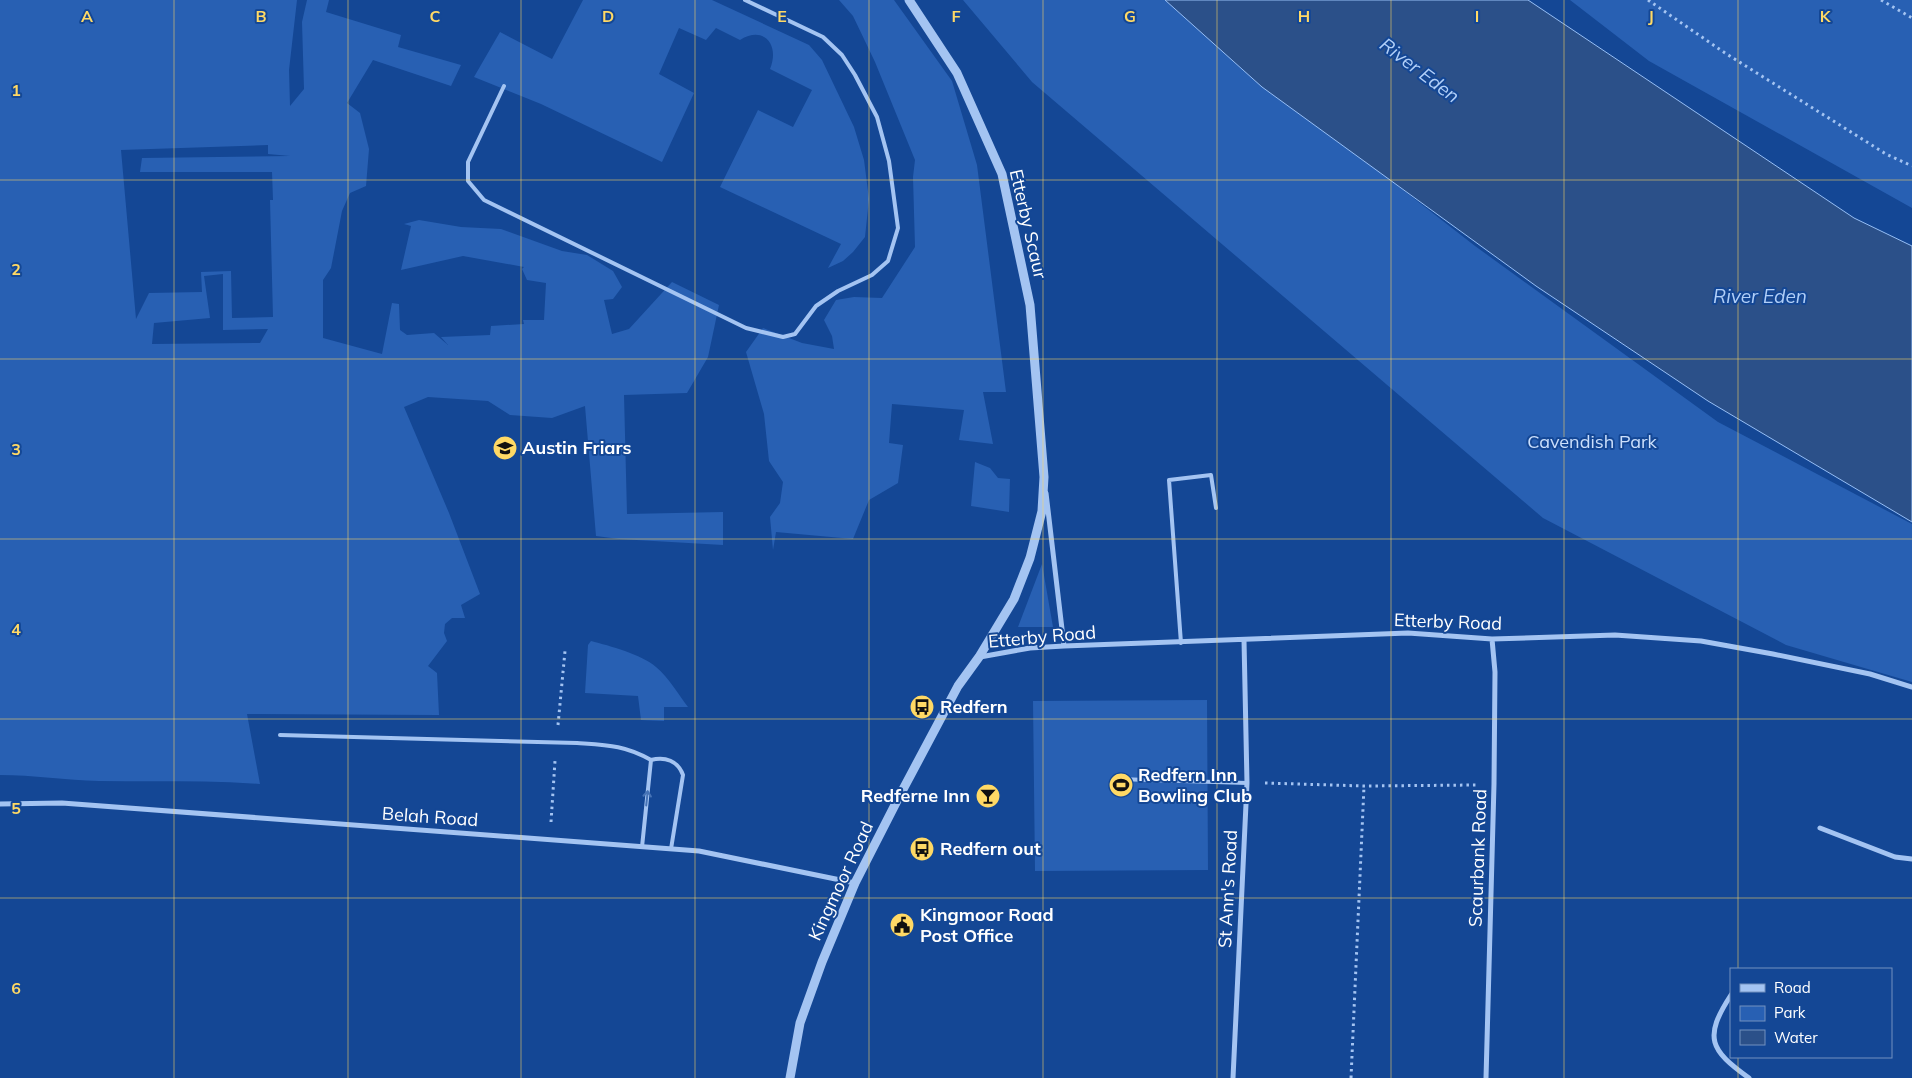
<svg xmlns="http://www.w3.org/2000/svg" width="1912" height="1078" font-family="Mulish,sans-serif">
	<rect width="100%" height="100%" fill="#144795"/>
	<path fill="#2860b3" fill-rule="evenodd" d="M 0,0 L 297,0 L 289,70 L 290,106 L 304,89 L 302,22 L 307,0 L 329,0 L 326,12 L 401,35 L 398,47 L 461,65 L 451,86 L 373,60 L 347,103 L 360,113 L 369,149 L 366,186 L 350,193 L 342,211 L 331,268 L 323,280 L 323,338 L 382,354 L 392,303 L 399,304 L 400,330 L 407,335 L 434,333 L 448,345 L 441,337 L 490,335 L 491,326 L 524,324 L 523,320 L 544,320 L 546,283 L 527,280 L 522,269 L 524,267 L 463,256 L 401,270 L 411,226 L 404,224 L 419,220 L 461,227 L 501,229 L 562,251 L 587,255 L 613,271 L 622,287 L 613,299 L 604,300 L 612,334 L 629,329 L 672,282 L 719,305 L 708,357 L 687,393 L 624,395 L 627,514 L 723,512 L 723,545 L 619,539 L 596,536 L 585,406 L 552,418 L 510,415 L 488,401 L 428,397 L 404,407 L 449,513 L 480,594 L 461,605 L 465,618 L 452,618 L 445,624 L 444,633 L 447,641 L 428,666 L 437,673 L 439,715 L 247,714 L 260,784 C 206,780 153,782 99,781 C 66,780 33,775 0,775 ZM 268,145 L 268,154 L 290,156 L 142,158 L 140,172 L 272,172 L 273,200 L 270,200 L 273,317 L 232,318 L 231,271 L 201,272 L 202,292 L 149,293 L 136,319 L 121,150 ZM 223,274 L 223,330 L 268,329 L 260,343 L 152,344 L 154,323 L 210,318 L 204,276 Z
		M 583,0 L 712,0 L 809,45 L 822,60 L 854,127 L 864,160 L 869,199 L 865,237 L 853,252 L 843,261 L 828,268 L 841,244 L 720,187 L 758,110 L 793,127 L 812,90 L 770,69 C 780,45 764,25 740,40 L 716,28 L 706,40 L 679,28 L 659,74 L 694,93 L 662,162 L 541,104 L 474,77 L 500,32 L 552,59 Z
		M 839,0 L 894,0 L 952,81 L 977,165 L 1006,392 L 983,392 L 993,444 L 959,440 L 964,410 L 892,404 L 889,443 L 903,445 L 898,483 L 869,500 L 853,539 L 776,532 L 773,550 L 770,517 L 780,503 L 783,482 L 769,461 L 764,414 L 746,352 L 763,328 L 802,343 L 834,349 L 832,336 L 824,320 L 836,300 L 854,297 L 882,298 L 915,247 L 913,177 L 915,160 L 875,62 L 853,16 Z
		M 963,0 L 1175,0 L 1239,62 L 1475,246 L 1718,422 L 1912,524 L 1912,682 L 1786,645 L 1543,518 L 1032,82 Z
		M 1570,0 L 1912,0 L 1912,208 L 1649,61 Z
		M 975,462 L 990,468 L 998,478 L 1010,479 L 1009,512 L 971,506 Z
		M 1042,564 L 1053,627 L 1018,627 Z
		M 591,641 C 610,646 641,654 656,667 C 669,678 678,694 688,707 L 664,707 L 664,721 L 641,720 L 638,696 L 585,693 L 588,645 Z
		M 1207,700 L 1208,870 L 1035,871 L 1033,701 Z"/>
	<path fill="#2b5089" stroke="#96bef5" d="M 1165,0 L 1528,0 L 1854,218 L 1912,246 L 1912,522 L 1708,401 L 1536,286 L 1262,87 Z"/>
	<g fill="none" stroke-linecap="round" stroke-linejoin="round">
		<path stroke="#a4c4f2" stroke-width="3" stroke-dasharray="2.5 4" stroke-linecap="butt" d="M 1648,0 L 1725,53 L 1886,154 L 1912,166
			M 1881,0 L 1912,18
			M 558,725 L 565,651
			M 1265,783 L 1364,786 L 1476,785
			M 551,822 L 555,761
			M 1351,1078 L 1364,786"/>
		<path stroke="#a4c4f2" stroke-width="4" d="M 504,86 L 468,162 L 468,181 L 484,200 L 746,328 L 783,337 L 795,334 L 816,306 L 838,291 L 872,275 L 888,261 L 898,228 L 889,161 L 877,117 L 855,75 L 842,55 L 823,37 L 745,0
			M 1181,643 L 1169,480 L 1211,475 L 1216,508
			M 280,735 L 577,743 C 606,745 625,745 651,760
			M 1117,779 L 1247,783
			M 642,847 L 651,760 C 665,756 678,761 683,775 L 671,849"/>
		<path stroke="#a4c4f2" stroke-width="5" d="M 1046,493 L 1064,646
			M 980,657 L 1030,648 L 1064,646 L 1408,633 L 1492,639 L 1615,635 L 1701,641 L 1773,654 L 1870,674 L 1912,687
			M 0,804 L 62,803 L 699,851 L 855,883
			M 1820,828 L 1895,857 L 1912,859
			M 1731,995 C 1703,1038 1710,1050 1749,1078
			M 1233,1078 L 1247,783 L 1244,640
			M 1486,1078 L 1494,784 L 1495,672 L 1492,639"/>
		<path stroke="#a4c4f2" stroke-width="9" d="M 790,1078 L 800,1023 L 822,962 L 855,883 L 900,795 L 958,686 L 979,657 L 1014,599 L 1030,558 L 1042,511 L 1044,477 L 1030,305 L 1002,174 L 957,73 L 909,0"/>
	</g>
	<defs><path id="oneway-shaft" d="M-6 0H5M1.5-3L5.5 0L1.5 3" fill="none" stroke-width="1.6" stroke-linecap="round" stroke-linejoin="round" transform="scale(1.25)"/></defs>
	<use stroke="#4673b6" href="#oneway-shaft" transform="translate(647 798) rotate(-84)"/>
	<path fill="none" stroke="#ffd965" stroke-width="1" stroke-opacity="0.55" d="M 174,0 L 174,1078M 348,0 L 348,1078M 521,0 L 521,1078M 695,0 L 695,1078M 869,0 L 869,1078M 1043,0 L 1043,1078M 1217,0 L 1217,1078M 1391,0 L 1391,1078M 1564,0 L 1564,1078M 1738,0 L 1738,969M 0,180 L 1912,180M 0,359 L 1912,359M 0,539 L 1912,539M 0,719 L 1912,719M 0,898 L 1912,898M 1738,1057 L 1738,1078"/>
	<defs>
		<symbol id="school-disc" viewBox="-11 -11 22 22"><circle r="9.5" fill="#ffd965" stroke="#144795"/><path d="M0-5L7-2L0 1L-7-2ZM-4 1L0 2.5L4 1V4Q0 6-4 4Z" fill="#111"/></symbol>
		<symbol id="bus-disc" viewBox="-11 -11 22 22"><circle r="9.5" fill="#ffd965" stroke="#144795"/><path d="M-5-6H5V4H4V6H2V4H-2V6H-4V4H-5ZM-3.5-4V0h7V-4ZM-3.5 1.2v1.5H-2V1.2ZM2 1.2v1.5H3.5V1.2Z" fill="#111"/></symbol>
		<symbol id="stadium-disc" viewBox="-11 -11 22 22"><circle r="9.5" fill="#ffd965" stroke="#144795"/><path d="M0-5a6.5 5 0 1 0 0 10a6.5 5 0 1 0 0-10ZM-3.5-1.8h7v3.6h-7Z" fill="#111"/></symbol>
		<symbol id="bar-disc" viewBox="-11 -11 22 22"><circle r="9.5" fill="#ffd965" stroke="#144795"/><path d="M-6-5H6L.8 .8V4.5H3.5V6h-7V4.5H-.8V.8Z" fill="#111"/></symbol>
		<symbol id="civic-disc" viewBox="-11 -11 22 22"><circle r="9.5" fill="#ffd965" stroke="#144795"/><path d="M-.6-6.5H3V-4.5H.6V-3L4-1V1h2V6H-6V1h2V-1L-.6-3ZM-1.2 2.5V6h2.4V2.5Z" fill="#111"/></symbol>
	</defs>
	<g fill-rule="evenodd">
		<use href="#school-disc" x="491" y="434" width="28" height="28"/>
		<use href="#bus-disc" x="908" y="693" width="28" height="28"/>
		<use href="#stadium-disc" x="1107" y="771" width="28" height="28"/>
		<use href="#bar-disc" x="974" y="782" width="28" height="28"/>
		<use href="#bus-disc" x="908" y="835" width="28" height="28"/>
		<use href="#civic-disc" x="888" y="911" width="28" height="28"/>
	</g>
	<g text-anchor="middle" stroke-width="4" stroke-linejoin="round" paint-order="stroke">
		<g font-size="18" fill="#fff" stroke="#144795">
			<text transform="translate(1028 224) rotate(77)" y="6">Etterby Scaur</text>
			<text transform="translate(1448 622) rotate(2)" y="6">Etterby Road</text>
			<text transform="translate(1042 637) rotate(-5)" y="6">Etterby Road</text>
			<text transform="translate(430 817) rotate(4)" y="6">Belah Road</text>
			<text transform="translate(1478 858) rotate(-88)" y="6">Scaurbank Road</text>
			<text transform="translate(841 881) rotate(-65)" y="6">Kingmoor Road</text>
			<text transform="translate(1228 889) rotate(-87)" y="6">St Ann's Road</text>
		</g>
		<g font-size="18" fill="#cce0fc" stroke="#144795">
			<text x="1592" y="448">Cavendish Park</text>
		</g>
		<g font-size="18" font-weight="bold" fill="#fff" stroke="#144795" text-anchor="start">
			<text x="522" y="454">Austin Friars</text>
			<text x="940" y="713">Redfern</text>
			<text x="1138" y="781">Redfern Inn<tspan x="1138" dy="21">Bowling Club</tspan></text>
			<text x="970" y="802" text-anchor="end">Redferne Inn</text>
			<text x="940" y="855">Redfern out</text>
			<text x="920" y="921">Kingmoor Road<tspan x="920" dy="21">Post Office</tspan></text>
		</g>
		<g font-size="19" font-style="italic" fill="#b1cff8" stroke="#144795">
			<text transform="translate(1420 70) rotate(37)" y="7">River Eden</text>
			<text x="1760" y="303">River Eden</text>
		</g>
	</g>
	<g font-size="16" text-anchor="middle" font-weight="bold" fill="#ffd965" stroke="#144795" stroke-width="4" stroke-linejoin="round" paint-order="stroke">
		<text x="87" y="22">A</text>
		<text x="261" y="22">B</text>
		<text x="435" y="22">C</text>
		<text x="608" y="22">D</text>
		<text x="782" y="22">E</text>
		<text x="956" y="22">F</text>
		<text x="1130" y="22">G</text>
		<text x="1304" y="22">H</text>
		<text x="1477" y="22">I</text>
		<text x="1651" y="22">J</text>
		<text x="1825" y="22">K</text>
		<text x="16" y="96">1</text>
		<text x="16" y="275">2</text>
		<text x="16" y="455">3</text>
		<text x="16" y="635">4</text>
		<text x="16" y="814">5</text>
		<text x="16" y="994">6</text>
	</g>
	<rect x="1730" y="968" width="162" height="90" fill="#144795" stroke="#7291bf"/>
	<rect x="1740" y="984" width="25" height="8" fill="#a4c4f2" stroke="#7291bf"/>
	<text x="1774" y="993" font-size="15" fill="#ffffff">Road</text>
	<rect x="1740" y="1006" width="25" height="15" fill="#2860b3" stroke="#7291bf"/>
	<text x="1774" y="1018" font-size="15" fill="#ffffff">Park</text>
	<rect x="1740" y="1030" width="25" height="15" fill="#2b5089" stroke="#7291bf"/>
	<text x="1774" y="1043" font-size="15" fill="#ffffff">Water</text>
</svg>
